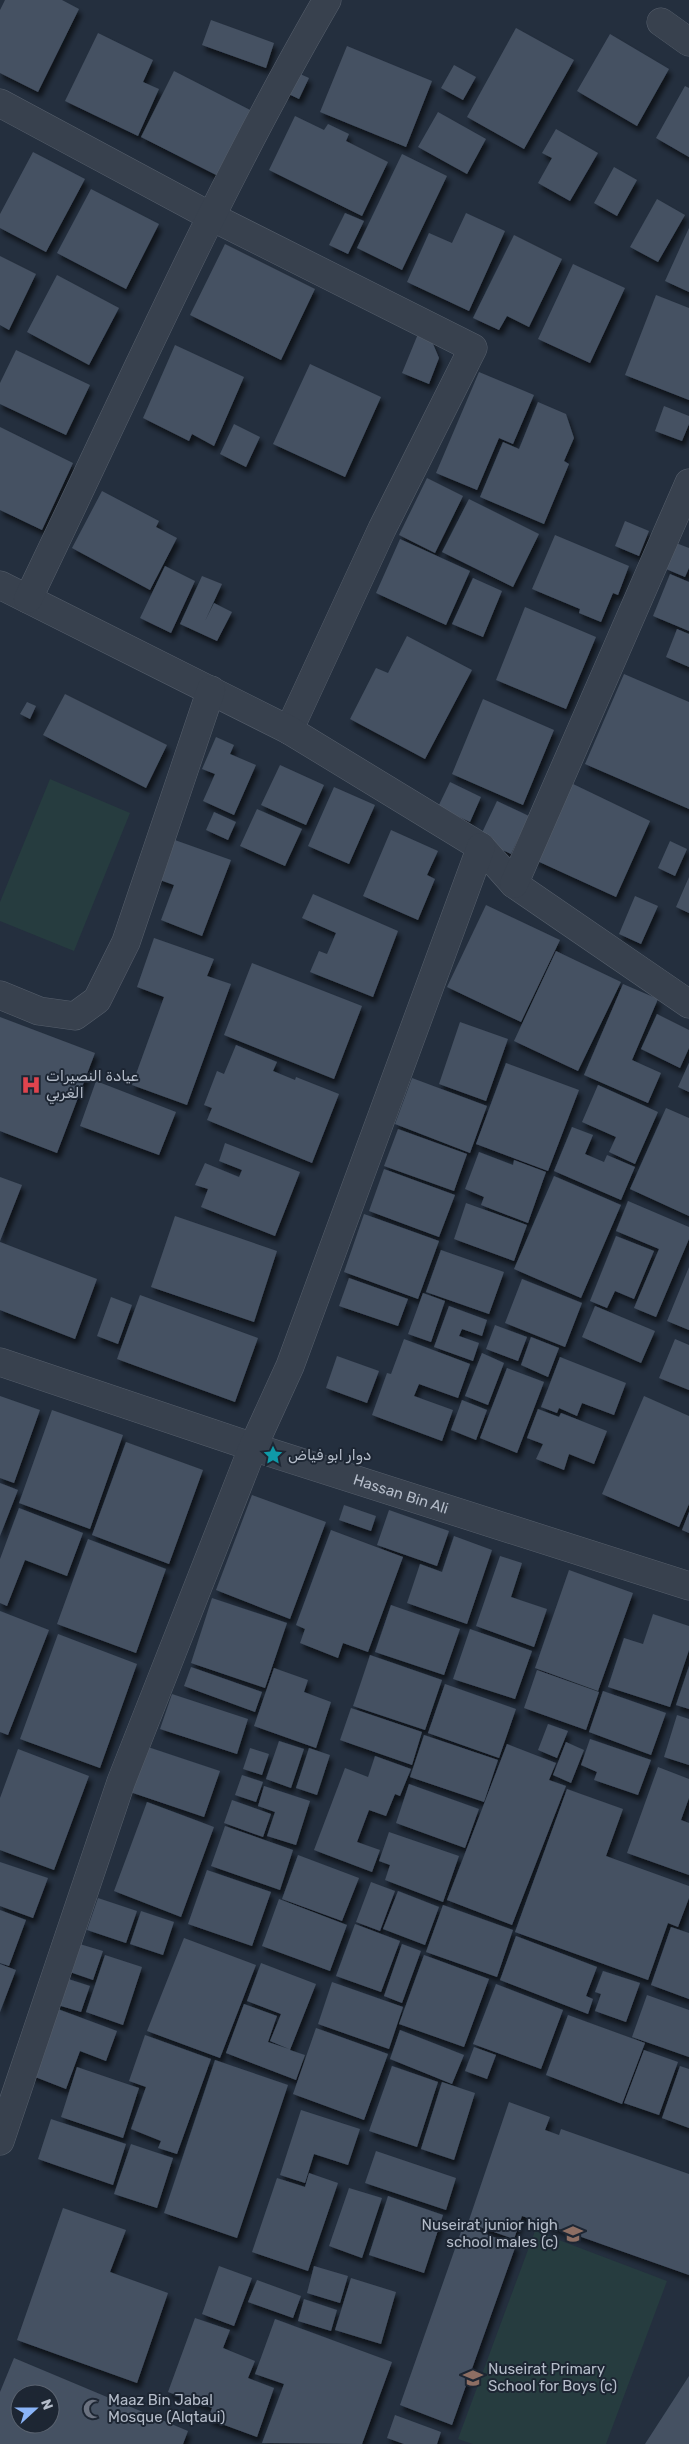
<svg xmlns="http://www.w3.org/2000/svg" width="689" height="2444" font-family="Rubik,Cairo,sans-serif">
	<defs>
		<filter id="shadow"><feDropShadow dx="3" dy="5.5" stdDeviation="2.5" flood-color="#0009"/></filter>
	</defs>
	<rect width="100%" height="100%" fill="#242f3e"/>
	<path fill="#263c3f" d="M 50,779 L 130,813 L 74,951 L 0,921 L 0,902 Z
		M 535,2231 L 667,2281 L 606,2444 L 473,2444 L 458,2439 Z"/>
	<path fill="#455162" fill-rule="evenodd" filter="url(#shadow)" d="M 5,0 L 62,0 L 79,9 L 38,92 L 0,73 L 0,10 Z
		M 211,20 L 274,43 L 266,68 L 202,45 Z
		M 516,28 L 574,60 L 524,149 L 467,117 Z
		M 98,33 L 153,60 L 143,82 L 159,89 L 138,136 L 65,101 Z
		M 610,34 L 669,69 L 637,126 L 577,91 Z
		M 347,46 L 432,81 L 406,147 L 320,112 Z
		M 454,65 L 476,77 L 463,100 L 441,88 Z
		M 289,69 L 309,78 L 299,99 L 280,90 Z
		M 174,71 L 258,114 L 226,180 L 141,137 Z
		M 685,86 L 689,88 L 689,157 L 656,138 Z
		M 438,112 L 486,139 L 467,174 L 418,147 Z
		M 295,116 L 324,130 L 328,124 L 349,134 L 346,141 L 388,162 L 362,216 L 269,170 Z
		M 556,129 L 598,153 L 570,201 L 538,183 L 552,158 L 542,153 Z
		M 33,152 L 85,179 L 46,252 L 0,228 L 0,214 Z
		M 402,154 L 447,176 L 402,270 L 357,248 Z
		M 614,167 L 637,180 L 617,216 L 594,203 Z
		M 91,189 L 159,224 L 126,289 L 57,253 Z
		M 657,199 L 685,215 L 658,262 L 630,247 Z
		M 345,213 L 364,221 L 348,254 L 329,245 Z
		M 466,213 L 505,231 L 469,311 L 407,282 L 429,233 L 452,243 Z
		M 689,228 L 689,292 L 665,281 Z
		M 514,235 L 562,259 L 529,327 L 507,316 L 499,330 L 473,318 Z
		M 225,244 L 315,289 L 281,360 L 190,315 Z
		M 0,256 L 36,274 L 9,330 L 0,325 Z
		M 573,264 L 625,288 L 590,363 L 538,339 Z
		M 57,275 L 119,308 L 89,365 L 27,332 Z
		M 656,295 L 689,308 L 689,400 L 625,375 Z
		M 418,334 L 431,339 L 439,358 L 429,384 L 402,373 Z
		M 175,345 L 244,377 L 214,446 L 192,434 L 189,441 L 143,418 Z
		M 16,350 L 90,385 L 66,435 L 0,404 L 0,383 Z
		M 310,364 L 381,397 L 345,477 L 273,444 Z
		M 479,372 L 534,395 L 513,444 L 499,438 L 477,490 L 436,473 Z
		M 538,402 L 566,414 L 574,438 L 564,461 L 569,464 L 544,524 L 480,497 L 503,442 L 519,449 Z
		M 664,406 L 689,416 L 689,424 L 682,441 L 655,431 Z
		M 234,424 L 260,437 L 246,467 L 220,454 Z
		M 0,427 L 73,463 L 42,530 L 0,510 Z
		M 427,478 L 463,496 L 435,553 L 399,535 Z
		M 102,491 L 159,521 L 156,527 L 177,538 L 150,590 L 72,548 Z
		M 469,499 L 539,534 L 513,587 L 442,552 Z
		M 625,521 L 649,531 L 639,556 L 615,546 Z
		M 555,535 L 629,566 L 618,595 L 613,593 L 601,622 L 579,613 L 580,609 L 532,589 Z
		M 400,539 L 470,571 L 446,625 L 376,593 Z
		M 676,543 L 689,548 L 689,568 L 685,577 L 666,569 Z
		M 165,566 L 195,581 L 171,633 L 140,618 Z
		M 670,574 L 689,582 L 689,631 L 653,616 Z
		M 202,576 L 222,584 L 205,621 L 214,603 L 232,612 L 217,641 L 180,624 Z
		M 473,578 L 502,591 L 483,637 L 452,624 Z
		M 525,607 L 596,637 L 566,709 L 496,680 Z
		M 677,629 L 689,634 L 689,667 L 666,657 Z
		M 407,636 L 472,670 L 425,759 L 350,719 L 376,668 L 388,673 Z
		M 624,674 L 689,702 L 689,809 L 585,764 Z
		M 65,694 L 167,745 L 146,788 L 43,735 Z
		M 483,699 L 554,730 L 523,805 L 452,774 Z
		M 27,702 L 36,706 L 30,719 L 20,714 Z
		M 216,737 L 234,745 L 230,754 L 256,765 L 234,815 L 203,801 L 215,774 L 202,769 Z
		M 280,765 L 324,785 L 306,825 L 261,805 Z
		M 450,782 L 481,797 L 470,822 L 438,807 Z
		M 571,783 L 650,821 L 616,897 L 535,860 Z
		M 334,787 L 375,805 L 349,864 L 308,846 Z
		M 497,801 L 529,816 L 511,854 L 479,839 Z
		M 257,809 L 302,829 L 285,866 L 240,846 Z
		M 214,812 L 236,822 L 228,840 L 206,830 Z
		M 391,830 L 438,851 L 427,875 L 435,879 L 418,920 L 363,896 Z
		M 172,839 L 231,860 L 202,936 L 161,920 L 174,885 L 157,879 Z
		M 670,841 L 687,849 L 675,876 L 658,868 Z
		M 689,877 L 689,913 L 676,907 Z
		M 313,894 L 398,931 L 373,997 L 310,972 L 319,951 L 327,954 L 336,933 L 302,918 Z
		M 635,896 L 658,906 L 641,944 L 619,934 Z
		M 486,905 L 560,940 L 521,1022 L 447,987 Z
		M 154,938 L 214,959 L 207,976 L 231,984 L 187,1105 L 132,1085 L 164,997 L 137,987 Z
		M 556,951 L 621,982 L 578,1071 L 514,1041 Z
		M 252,963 L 362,1006 L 334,1079 L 224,1035 Z
		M 623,984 L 658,999 L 632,1060 L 661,1073 L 648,1103 L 584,1075 Z
		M 657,1014 L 689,1030 L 689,1048 L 680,1068 L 641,1049 Z
		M 0,1017 L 95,1053 L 57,1153 L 0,1131 Z
		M 460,1022 L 508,1039 L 486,1101 L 439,1084 Z
		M 236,1045 L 277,1062 L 273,1071 L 295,1080 L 296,1077 L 339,1094 L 312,1163 L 207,1120 L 212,1108 L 204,1105 L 217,1071 L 224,1074 Z
		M 506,1063 L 579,1090 L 548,1171 L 476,1144 Z
		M 689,1063 L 689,1092 L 678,1087 Z
		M 412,1078 L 487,1106 L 470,1153 L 395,1124 Z
		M 96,1081 L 176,1112 L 159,1155 L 80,1126 Z
		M 598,1085 L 658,1112 L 635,1164 L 609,1152 L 616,1137 L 582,1122 Z
		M 666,1108 L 689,1118 L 689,1216 L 630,1189 Z
		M 572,1127 L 593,1135 L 585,1154 L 604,1162 L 607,1155 L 635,1167 L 621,1200 L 554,1171 Z
		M 398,1129 L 467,1154 L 454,1191 L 384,1166 Z
		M 225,1143 L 300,1172 L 275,1236 L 201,1207 L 208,1189 L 195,1185 L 205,1163 L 239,1177 L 242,1170 L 219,1161 Z
		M 479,1152 L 513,1165 L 514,1160 L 546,1172 L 528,1223 L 481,1205 L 484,1197 L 465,1189 Z
		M 384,1169 L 455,1195 L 439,1237 L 369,1211 Z
		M 554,1176 L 621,1205 L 581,1298 L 514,1269 Z
		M 0,1177 L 22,1185 L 0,1241 Z
		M 628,1201 L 689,1227 L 689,1239 L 656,1317 L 634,1308 L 659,1249 L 616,1231 Z
		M 466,1203 L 527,1225 L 514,1261 L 454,1239 Z
		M 364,1214 L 439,1241 L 418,1299 L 344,1272 Z
		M 175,1216 L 277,1251 L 254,1322 L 151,1287 Z
		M 616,1236 L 654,1251 L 634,1299 L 615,1291 L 607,1308 L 590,1301 Z
		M 0,1242 L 97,1279 L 75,1339 L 0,1310 Z
		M 441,1250 L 504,1272 L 489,1314 L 426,1292 Z
		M 689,1267 L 689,1330 L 667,1321 Z
		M 349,1278 L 408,1299 L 398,1326 L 339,1306 Z
		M 522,1279 L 582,1303 L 565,1347 L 505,1323 Z
		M 423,1293 L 445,1301 L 431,1342 L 408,1334 Z
		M 140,1295 L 258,1338 L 235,1402 L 117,1359 Z
		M 111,1297 L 132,1305 L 118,1344 L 97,1336 Z
		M 449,1306 L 487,1320 L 482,1336 L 462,1329 L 459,1336 L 479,1343 L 473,1361 L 434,1347 Z
		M 595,1306 L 655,1331 L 641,1363 L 582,1337 Z
		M 495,1325 L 527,1337 L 518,1361 L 486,1349 Z
		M 531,1337 L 559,1348 L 548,1377 L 521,1365 Z
		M 404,1339 L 470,1364 L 458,1398 L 419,1384 L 414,1396 L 453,1410 L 442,1441 L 372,1415 L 387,1373 L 391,1374 Z
		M 675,1339 L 689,1345 L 689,1390 L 659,1378 Z
		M 482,1353 L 504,1363 L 488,1405 L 465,1396 Z
		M 337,1356 L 379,1371 L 367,1403 L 326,1388 Z
		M 560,1357 L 626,1383 L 614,1415 L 582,1403 L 577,1416 L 559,1408 L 557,1413 L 541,1407 Z
		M 507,1368 L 544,1382 L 517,1453 L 480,1438 Z
		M 0,1396 L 40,1410 L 14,1483 L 0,1478 Z
		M 644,1396 L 689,1416 L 689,1504 L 679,1527 L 602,1494 Z
		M 462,1400 L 487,1410 L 476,1440 L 451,1430 Z
		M 538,1409 L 559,1417 L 561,1413 L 607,1431 L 594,1464 L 569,1454 L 564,1470 L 536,1459 L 543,1444 L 527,1438 Z
		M 52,1410 L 123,1435 L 90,1529 L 19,1503 Z
		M 126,1442 L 203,1470 L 169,1564 L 92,1535 Z
		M 0,1483 L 18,1490 L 0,1536 Z
		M 252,1495 L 326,1522 L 290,1619 L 216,1590 Z
		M 344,1505 L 376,1516 L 371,1531 L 339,1520 Z
		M 19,1508 L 83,1533 L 67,1576 L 25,1560 L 7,1606 L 0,1603 L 0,1559 Z
		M 389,1510 L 449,1531 L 437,1566 L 377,1545 Z
		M 689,1512 L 689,1533 L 682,1530 Z
		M 331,1530 L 403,1557 L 368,1652 L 343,1643 L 338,1658 L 300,1643 L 305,1629 L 296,1625 Z
		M 454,1536 L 492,1550 L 467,1624 L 407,1603 L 420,1564 L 442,1572 Z
		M 88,1539 L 166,1569 L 136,1653 L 57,1624 Z
		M 500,1556 L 522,1563 L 511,1597 L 547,1609 L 534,1647 L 476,1626 Z
		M 569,1570 L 633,1593 L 598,1691 L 535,1668 Z
		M 212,1598 L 287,1623 L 265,1688 L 191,1663 Z
		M 391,1605 L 460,1629 L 444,1675 L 375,1652 Z
		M 0,1611 L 49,1630 L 8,1735 L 0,1732 Z
		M 653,1614 L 689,1626 L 689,1650 L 670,1707 L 608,1687 L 624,1638 L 643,1644 Z
		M 470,1629 L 532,1651 L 515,1699 L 453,1679 Z
		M 58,1634 L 137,1664 L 100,1768 L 20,1739 Z
		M 370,1655 L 442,1680 L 425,1730 L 353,1706 Z
		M 689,1666 L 689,1709 L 676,1705 Z
		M 191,1667 L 262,1692 L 255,1712 L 184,1686 Z
		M 274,1668 L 308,1680 L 304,1692 L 331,1702 L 316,1748 L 254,1726 Z
		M 537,1670 L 599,1692 L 586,1730 L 524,1708 Z
		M 445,1684 L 516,1709 L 499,1758 L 428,1733 Z
		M 603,1691 L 666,1713 L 651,1755 L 589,1732 Z
		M 172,1694 L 248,1719 L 237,1754 L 160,1729 Z
		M 351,1708 L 422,1732 L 412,1765 L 340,1740 Z
		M 677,1715 L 689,1719 L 689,1765 L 664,1757 Z
		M 548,1724 L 568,1731 L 557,1758 L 538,1750 Z
		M 424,1735 L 498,1760 L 484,1802 L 410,1777 Z
		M 590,1739 L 651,1760 L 638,1795 L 594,1780 L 597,1772 L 581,1765 Z
		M 279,1741 L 304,1749 L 291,1788 L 266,1779 Z
		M 566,1742 L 584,1750 L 571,1783 L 553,1775 Z
		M 507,1744 L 556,1763 L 549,1780 L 566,1786 L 512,1925 L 447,1900 Z
		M 145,1746 L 220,1771 L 204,1817 L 130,1792 Z
		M 250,1748 L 269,1754 L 262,1775 L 243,1769 Z
		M 309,1748 L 330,1755 L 317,1795 L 296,1788 Z
		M 18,1749 L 89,1776 L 54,1870 L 0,1850 L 0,1798 Z
		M 375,1756 L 411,1769 L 400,1796 L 395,1794 L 386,1816 L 369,1810 L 357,1842 L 380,1850 L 372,1872 L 314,1850 L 345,1768 L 368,1777 Z
		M 658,1767 L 689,1779 L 689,1798 L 681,1820 L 689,1823 L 689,1875 L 627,1853 Z
		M 242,1775 L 263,1782 L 256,1802 L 235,1795 Z
		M 409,1784 L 479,1809 L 465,1848 L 396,1823 Z
		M 264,1786 L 310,1801 L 296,1845 L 267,1836 L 275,1812 L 258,1806 Z
		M 567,1789 L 623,1809 L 606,1856 L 689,1886 L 689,1898 L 678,1927 L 668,1923 L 648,1980 L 515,1932 Z
		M 232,1800 L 271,1814 L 263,1837 L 224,1823 Z
		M 147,1802 L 214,1827 L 181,1917 L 114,1891 Z
		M 225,1826 L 293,1850 L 280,1890 L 211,1866 Z
		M 389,1832 L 459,1856 L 443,1902 L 385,1880 L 390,1865 L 379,1861 Z
		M 298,1855 L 359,1878 L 342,1921 L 282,1899 Z
		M 0,1862 L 48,1878 L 33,1918 L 0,1906 Z
		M 207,1870 L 271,1892 L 252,1946 L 188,1924 Z
		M 371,1882 L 395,1891 L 380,1931 L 356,1922 Z
		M 398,1891 L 439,1907 L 425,1945 L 383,1929 Z
		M 98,1898 L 137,1911 L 126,1943 L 87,1930 Z
		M 279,1899 L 347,1925 L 330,1971 L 262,1946 Z
		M 443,1905 L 513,1930 L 497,1977 L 426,1952 Z
		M 0,1910 L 26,1920 L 9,1966 L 0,1963 Z
		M 141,1911 L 174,1922 L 163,1955 L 130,1944 Z
		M 355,1924 L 400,1941 L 381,1992 L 336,1976 Z
		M 671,1927 L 689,1933 L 689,1999 L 651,1985 Z
		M 516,1936 L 597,1967 L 586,1996 L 593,1999 L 588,2014 L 500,1980 Z
		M 184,1938 L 256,1965 L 220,2058 L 147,2031 Z
		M 73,1942 L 103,1951 L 93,1980 L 64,1970 Z
		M 402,1944 L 421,1951 L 402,2003 L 384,1996 Z
		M 105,1955 L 142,1967 L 123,2025 L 86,2012 Z
		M 424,1955 L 489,1979 L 464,2047 L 399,2024 Z
		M 261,1963 L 316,1984 L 290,2050 L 305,2055 L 296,2080 L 226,2053 L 244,2004 L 277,2016 L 268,2042 L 289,2049 L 270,2041 L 281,2014 L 247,2001 Z
		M 0,1964 L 16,1970 L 0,2012 Z
		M 603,1971 L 640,1983 L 626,2022 L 595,2011 L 601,1994 L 595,1992 Z
		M 59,1976 L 90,1986 L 81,2012 L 51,2003 Z
		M 332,1982 L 403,2007 L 389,2049 L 318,2024 Z
		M 496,1984 L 563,2010 L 541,2069 L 473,2044 Z
		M 647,1995 L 689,2010 L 689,2057 L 632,2037 Z
		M 55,2008 L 117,2031 L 106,2061 L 80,2051 L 66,2089 L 30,2075 Z
		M 568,2015 L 645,2043 L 622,2104 L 546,2075 Z
		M 316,2028 L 388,2054 L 364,2120 L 293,2094 Z
		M 400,2030 L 464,2055 L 452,2084 L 390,2059 Z
		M 145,2035 L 211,2059 L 177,2154 L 158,2148 L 161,2141 L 131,2129 L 146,2087 L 129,2081 Z
		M 474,2047 L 496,2055 L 487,2079 L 465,2071 Z
		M 644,2050 L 678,2062 L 659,2115 L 624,2103 Z
		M 215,2060 L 288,2085 L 237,2238 L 164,2213 Z
		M 392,2066 L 438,2082 L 417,2147 L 369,2131 Z
		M 680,2066 L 689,2069 L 689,2128 L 662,2118 Z
		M 77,2067 L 139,2088 L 123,2138 L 61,2117 Z
		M 442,2082 L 475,2093 L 454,2160 L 421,2149 Z
		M 509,2102 L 550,2117 L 545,2130 L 559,2135 L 561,2129 L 689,2174 L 689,2275 L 522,2216 L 514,2239 L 468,2223 Z
		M 301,2110 L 360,2129 L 348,2165 L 314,2154 L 305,2183 L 280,2175 Z
		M 51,2119 L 126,2144 L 113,2185 L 38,2159 Z
		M 131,2144 L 173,2158 L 157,2208 L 114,2194 Z
		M 376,2151 L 456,2178 L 446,2210 L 365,2183 Z
		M 309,2173 L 338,2183 L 308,2271 L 252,2252 L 277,2178 L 305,2187 Z
		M 349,2188 L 382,2198 L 362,2258 L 329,2246 Z
		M 388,2196 L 443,2215 L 424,2273 L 369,2255 Z
		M 63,2208 L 126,2230 L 110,2272 L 168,2293 L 137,2383 L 17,2340 Z
		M 463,2226 L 516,2245 L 452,2425 L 400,2405 Z
		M 219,2266 L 252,2278 L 234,2326 L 202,2314 Z
		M 314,2266 L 348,2276 L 340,2303 L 307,2293 Z
		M 351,2278 L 396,2292 L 381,2344 L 335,2330 Z
		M 257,2280 L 301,2296 L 293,2318 L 248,2302 Z
		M 304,2299 L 337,2310 L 331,2331 L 298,2321 Z
		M 195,2318 L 230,2330 L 223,2348 L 255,2361 L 248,2378 L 274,2388 L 257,2437 L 208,2419 L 212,2408 L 168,2392 Z
		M 275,2319 L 392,2362 L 362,2444 L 262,2443 L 284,2384 L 255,2374 Z
		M 14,2358 L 188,2431 L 183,2444 L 0,2444 L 0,2392 ZM 20,2394 L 50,2394 L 50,2424 L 20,2424 Z
		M 689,2376 L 689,2444 L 645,2444 Z
		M 395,2415 L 441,2432 L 437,2444 L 404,2444 L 387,2438 Z"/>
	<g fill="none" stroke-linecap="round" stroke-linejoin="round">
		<defs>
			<g id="street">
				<path d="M 661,22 L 689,42"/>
				<path d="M 0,103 L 212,217 L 473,348 L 382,529 L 289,730"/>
				<path d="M 0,585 L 289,730 L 481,847 L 514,884 L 689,1004"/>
				<path d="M 28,599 C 125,398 215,193 327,0"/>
				<path d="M 514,884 L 689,483"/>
				<path d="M 0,995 L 39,1011 L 75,1016 L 97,1000 L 126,942 L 211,690"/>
				<path id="s1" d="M 0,1362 L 253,1447 L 689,1586"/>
				<path d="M 0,2141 L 121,1782 L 253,1447 L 290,1366 L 481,847"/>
			</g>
		</defs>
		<use href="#street" stroke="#565f6c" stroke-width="29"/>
		<use href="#street" stroke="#38414e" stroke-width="28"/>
	</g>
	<defs>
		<symbol id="hospital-bare" viewBox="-9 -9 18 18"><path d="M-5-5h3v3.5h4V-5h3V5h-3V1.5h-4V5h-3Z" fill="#e0444e" stroke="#1d2633" stroke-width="2.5" paint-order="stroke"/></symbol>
		<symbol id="sight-bare" viewBox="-9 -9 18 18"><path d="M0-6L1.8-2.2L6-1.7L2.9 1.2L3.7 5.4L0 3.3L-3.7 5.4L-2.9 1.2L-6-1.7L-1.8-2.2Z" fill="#0f9aa8" stroke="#1d2633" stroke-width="2.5" paint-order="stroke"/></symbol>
		<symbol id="school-bare" viewBox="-9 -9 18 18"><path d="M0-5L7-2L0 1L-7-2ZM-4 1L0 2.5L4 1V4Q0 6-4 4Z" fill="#8d6e63" stroke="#1d2633" stroke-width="2.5" paint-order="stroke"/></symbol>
		<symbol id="mosque-bare" viewBox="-9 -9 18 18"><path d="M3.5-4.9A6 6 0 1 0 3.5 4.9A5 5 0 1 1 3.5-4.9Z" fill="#6b7280" stroke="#1d2633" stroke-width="2.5" paint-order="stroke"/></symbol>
	</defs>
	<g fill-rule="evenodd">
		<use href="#hospital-bare" x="17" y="1071" width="28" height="28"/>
		<use href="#sight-bare" x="259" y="1441" width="28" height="28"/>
		<use href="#school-bare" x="559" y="2220" width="28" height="28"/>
		<use href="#school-bare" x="459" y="2364" width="28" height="28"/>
		<use href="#mosque-bare" x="79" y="2395" width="28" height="28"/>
	</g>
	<g text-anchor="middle" stroke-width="4" stroke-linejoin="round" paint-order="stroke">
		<g font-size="15" fill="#b4bcc9" stroke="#1d2633" text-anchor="start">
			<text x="46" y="1081">عيادة النصيرات<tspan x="46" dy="17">الغربي</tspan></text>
			<text x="288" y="1460">دوار ابو فياض</text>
			<text x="558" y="2230" text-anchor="end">Nuseirat junior high<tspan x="558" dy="17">school males (c)</tspan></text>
			<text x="488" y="2374">Nuseirat Primary<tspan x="488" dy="17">School for Boys (c)</tspan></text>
			<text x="108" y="2405">Maaz Bin Jabal<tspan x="108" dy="17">Mosque (Alqtaui)</tspan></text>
		</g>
		<g font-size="15" fill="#b4bcc9" stroke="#1d2633">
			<text dy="5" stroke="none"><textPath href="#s1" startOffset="422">Hassan Bin Ali</textPath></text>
		</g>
	</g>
	<g transform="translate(35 2409) rotate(69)"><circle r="24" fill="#1d2633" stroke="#59626f"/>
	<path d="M0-4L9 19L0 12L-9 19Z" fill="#8ab4f8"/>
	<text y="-8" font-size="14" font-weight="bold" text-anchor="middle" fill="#b4bcc9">N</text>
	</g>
</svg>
